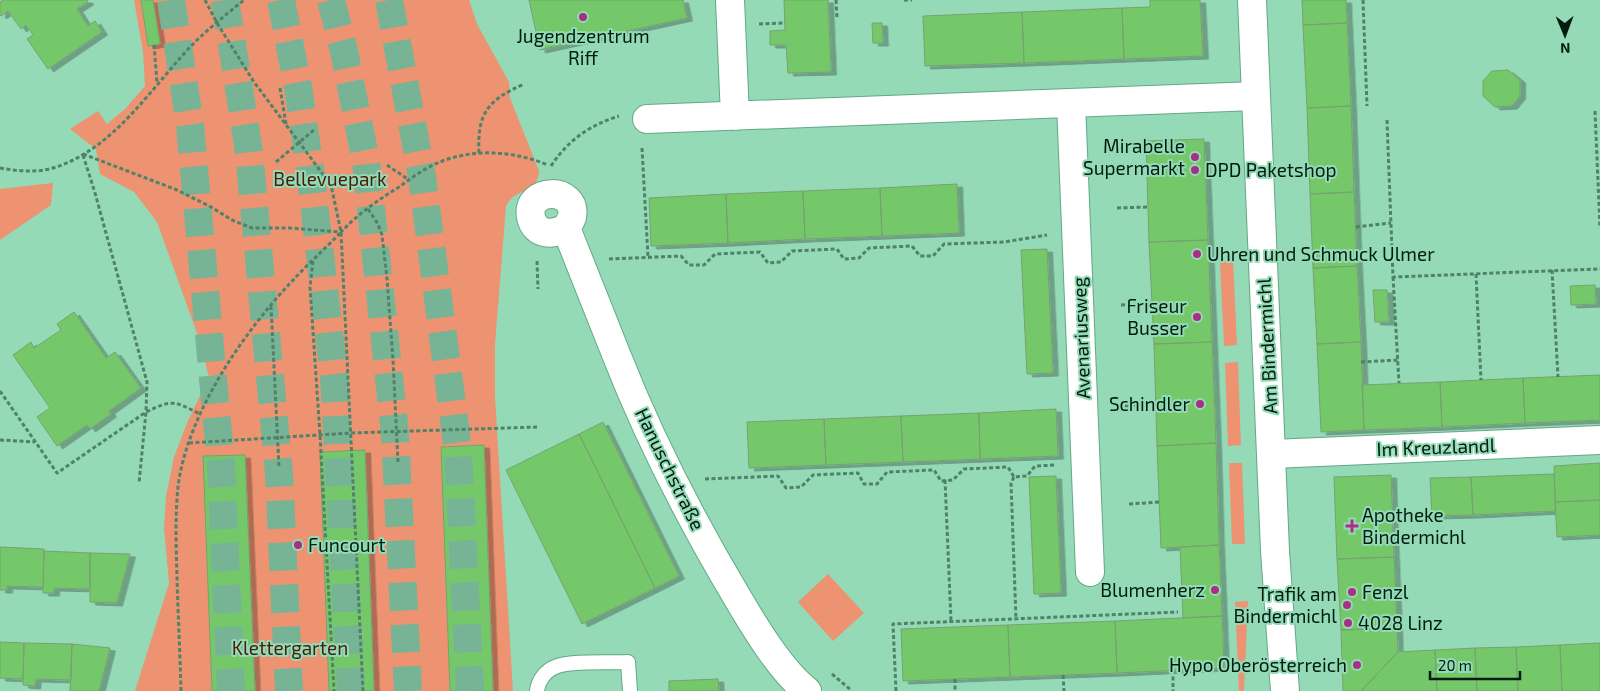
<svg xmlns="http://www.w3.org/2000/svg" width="1600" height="691" font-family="'Exo 2',sans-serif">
	<defs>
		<filter id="shadow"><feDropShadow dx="5.5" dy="3" stdDeviation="0" flood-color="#0004"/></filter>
	</defs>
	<rect width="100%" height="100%" fill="#94dab6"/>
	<path fill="#ed9372" d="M 134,0 L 469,0 L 477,24 L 509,82 L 510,98 L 539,171 C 537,196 516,186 506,206 L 495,344 L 495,397 L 513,691 L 135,691 L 169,583 L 164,528 L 166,496 L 174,457 L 187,423 L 209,377 L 198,336 L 157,222 L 134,192 L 100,174 L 96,149 L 70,129 L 98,111 L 107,124 L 125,109 L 145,86 L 143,52 Z
		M 53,183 L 51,205 L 0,240 L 0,189 Z
		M 1233,261 L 1237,345 L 1224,346 L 1220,262 Z
		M 1238,362 L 1241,445 L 1228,446 L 1225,363 Z
		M 1229,463 L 1242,463 L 1245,544 L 1232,544 Z
		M 828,574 L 864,613 L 833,641 L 798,602 Z
		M 1248,601 L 1244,691 L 1239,691 L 1235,602 Z"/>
	<path fill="#75c86a" stroke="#76a270" filter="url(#shadow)" d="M 3,0 L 87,0 L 88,2 L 77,9 L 88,26 L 95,21 L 102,32 L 48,69 L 27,39 L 33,35 L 26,25 L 21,29 L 8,11 L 1,16 L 0,15 L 0,2 Z
		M 141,0 L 153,0 L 160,44 L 148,46 Z
		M 529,0 L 683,0 L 687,18 L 540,50 Z
		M 784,0 L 828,0 L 831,72 L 788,73 L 786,45 L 770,45 L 770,31 L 785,30 Z
		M 1150,0 L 1200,0 L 1203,56 L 1124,59 L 1122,8 L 1150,7 Z
		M 1302,0 L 1346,0 L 1347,23 L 1303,25 Z
		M 1122,8 L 1124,59 L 1024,63 L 1022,12 Z
		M 1022,12 L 1024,63 L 925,66 L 923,16 Z
		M 872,23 L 882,23 L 883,43 L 873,43 Z
		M 1347,23 L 1351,106 L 1307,108 L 1303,25 Z
		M 1508,70 L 1520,80 L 1520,96 L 1512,106 L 1495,107 L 1483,96 L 1483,81 L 1492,71 Z
		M 1351,106 L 1354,192 L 1310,194 L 1307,108 Z
		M 1204,139 L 1208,240 L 1149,242 L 1146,141 Z
		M 957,184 L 959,233 L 882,236 L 880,188 Z
		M 880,188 L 882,236 L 805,239 L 803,191 Z
		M 803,191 L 805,239 L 728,243 L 726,194 Z
		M 1354,192 L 1357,266 L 1313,268 L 1310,194 Z
		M 726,194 L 728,243 L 651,246 L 649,198 Z
		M 1208,240 L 1212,342 L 1154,344 L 1149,242 Z
		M 1047,249 L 1053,373 L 1027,374 L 1021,250 Z
		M 1357,266 L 1361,342 L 1317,344 L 1313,268 Z
		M 1595,285 L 1596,304 L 1571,305 L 1570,286 Z
		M 1373,290 L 1387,290 L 1389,322 L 1375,322 Z
		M 74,312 L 106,358 L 115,352 L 141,388 L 109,411 L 111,414 L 90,429 L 87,425 L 57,446 L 37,417 L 50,408 L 13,355 L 31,342 L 34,348 L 61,330 L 57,324 Z
		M 1212,342 L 1216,443 L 1157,446 L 1154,344 Z
		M 1361,342 L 1364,430 L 1321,432 L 1317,344 Z
		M 1600,375 L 1600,420 L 1525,423 L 1523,378 Z
		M 1523,378 L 1525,423 L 1442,427 L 1440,382 Z
		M 1440,382 L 1442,427 L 1364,430 L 1362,385 Z
		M 1056,409 L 1058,456 L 980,459 L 979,413 Z
		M 979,413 L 980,459 L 903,462 L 901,416 Z
		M 901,416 L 903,462 L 826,465 L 824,419 Z
		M 824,419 L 826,465 L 749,468 L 747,422 Z
		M 603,422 L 679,576 L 655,588 L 579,434 Z
		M 579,434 L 655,588 L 582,624 L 506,470 Z
		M 1216,443 L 1219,545 L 1161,548 L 1157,446 Z
		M 484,445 L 493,691 L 450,691 L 441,447 Z
		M 365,450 L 374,691 L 329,691 L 320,452 Z
		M 245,455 L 255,691 L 212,691 L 203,456 Z
		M 1600,463 L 1600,500 L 1555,502 L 1554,466 Z
		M 1554,474 L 1556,511 L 1473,515 L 1471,477 Z
		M 1391,475 L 1394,557 L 1337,559 L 1334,477 Z
		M 1056,476 L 1061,593 L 1034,594 L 1029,477 Z
		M 1471,477 L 1473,515 L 1432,516 L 1430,478 Z
		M 1600,500 L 1600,535 L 1557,537 L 1555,502 Z
		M 1219,545 L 1222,616 L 1183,618 L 1180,547 Z
		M 0,547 L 44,549 L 43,587 L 7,586 L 7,590 L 0,590 Z
		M 44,551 L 90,553 L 90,589 L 54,588 L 54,593 L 43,593 Z
		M 90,553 L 130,554 L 117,603 L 90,602 Z
		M 1394,557 L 1397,628 L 1341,630 L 1337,559 Z
		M 1222,616 L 1224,668 L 1117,673 L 1115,621 Z
		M 1115,621 L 1117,673 L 1010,677 L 1008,625 Z
		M 1008,625 L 1010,677 L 903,681 L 901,629 Z
		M 1397,628 L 1398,652 L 1361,691 L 1343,691 L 1341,630 Z
		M 0,642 L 24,643 L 23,679 L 0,678 Z
		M 24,643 L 72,644 L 71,680 L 36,679 L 35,686 L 23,685 Z
		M 1600,643 L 1600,691 L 1562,691 L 1560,645 Z
		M 72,644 L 110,648 L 99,691 L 70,691 Z
		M 1560,645 L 1562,691 L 1518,691 L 1516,647 Z
		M 1516,647 L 1518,691 L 1477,691 L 1475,648 Z
		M 1475,648 L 1477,691 L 1437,691 L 1435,650 Z
		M 1435,650 L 1437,691 L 1361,691 L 1398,652 Z
		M 718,679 L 719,691 L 669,691 L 669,681 Z"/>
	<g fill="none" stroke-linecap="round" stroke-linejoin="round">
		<path stroke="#77b495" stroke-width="28" stroke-dasharray="28 14" stroke-linecap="butt" d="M 171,0 L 190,125 L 215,401 L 221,464 L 231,691
			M 225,0 L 249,152 L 279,474 L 289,691
			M 281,0 L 298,87 L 310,169 L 334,376 L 351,691
			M 331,0 L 344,51 L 366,162 L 395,434 L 408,691
			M 389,0 L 422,177 L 458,450 L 470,691"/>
		<defs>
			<path id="service" d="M 537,691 C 538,681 545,671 555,667 C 569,660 611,663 628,662 L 630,691"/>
			<path id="minor" d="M 730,0 L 735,116
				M 1071,103 L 1090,572
				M 647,119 L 1256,96
				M 566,228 C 553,235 535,236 531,217 C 525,187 578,186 572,217 C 571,220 568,225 566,228 C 583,270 599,312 616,354 C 649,438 691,520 737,597 C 754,626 781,671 807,691
				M 1272,454 L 1600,440"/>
			<path id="secondary" d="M 1252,0 L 1275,551 L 1285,691"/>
		</defs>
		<use href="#service" stroke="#63a886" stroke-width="16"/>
		<use href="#minor" stroke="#63a886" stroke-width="30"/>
		<use href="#secondary" stroke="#63a886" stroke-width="30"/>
		<path stroke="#4f8268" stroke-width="3" stroke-dasharray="4 2.5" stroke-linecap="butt" d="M 205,0 L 217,23 L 254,82 L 331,185 L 341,232 L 363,691
			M 836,0 L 837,17
			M 904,0 L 912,0
			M 1363,0 L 1367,106
			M 759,24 L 785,23
			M 154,45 L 157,83
			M 280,88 L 286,124
			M 1595,111 L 1600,228
			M 1387,120 L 1393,277 L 1600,269
			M 642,148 L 648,257
			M 479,153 C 477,113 488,100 524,84
			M 83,154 L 177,190 L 211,207 L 232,220 L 252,228 L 290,228 L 341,232 C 358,214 378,200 399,187 C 410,179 422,170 435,164 C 471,148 511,150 548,165
			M 83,155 L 95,193 L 147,382 L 146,412 L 139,483
			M 276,162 L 315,129
			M 387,165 L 409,180
			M 551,166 C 568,140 590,125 619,116
			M 0,168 C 17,171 36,173 53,168 C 116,149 153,84 197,40 C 212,26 228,13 244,0
			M 1117,208 L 1148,207
			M 368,209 L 378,224 L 382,235 L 387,279 L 393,360 L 398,462
			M 1356,227 L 1391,223
			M 609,259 L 681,256 L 689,265 L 704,265 L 715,254 L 760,252 L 768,263 L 781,262 L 792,251 L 837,249 L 844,259 L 859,258 L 869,248 L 912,246 L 920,256 L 933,256 L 944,244 L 1004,242 L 1047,235
			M 313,261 L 310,287 L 320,435 L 334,691
			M 537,261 L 538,289
			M 1552,270 L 1558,377
			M 1476,274 L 1481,380
			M 1393,277 L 1399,383
			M 1121,305 L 1152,303
			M 271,306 L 279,467
			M 1361,362 L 1398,360
			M 0,391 L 57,473 L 146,412 C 173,399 174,401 200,414
			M 1125,406 L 1156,404
			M 0,440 L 35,442
			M 189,443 L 351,433 L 537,427
			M 1014,477 L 1011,483 L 1016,619
			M 705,479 L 778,476 L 786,488 L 801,487 L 813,475 L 858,473 L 864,484 L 877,484 L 887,472 L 934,470 L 941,481 L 953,480 L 964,469 L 1008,467 L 1014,477 L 1027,476 L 1035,466 L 1056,465
			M 945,480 L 951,621
			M 1129,504 L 1160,502
			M 1173,670 L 1173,691
			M 832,674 L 852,691
			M 1063,675 L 1064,691
			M 955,679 L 955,691
			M 181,691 C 180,653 178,615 177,577 C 176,547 175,517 178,487 C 187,413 245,330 295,278 C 310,262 326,248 341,232
			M 896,691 L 893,624 L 1178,612"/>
		<use href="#service" stroke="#fff" stroke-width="14"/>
		<use href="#minor" stroke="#fff" stroke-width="28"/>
		<use href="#secondary" stroke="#fff" stroke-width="28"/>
	</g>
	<g fill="#a72f86" stroke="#94dab6" stroke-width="2">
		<circle cx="583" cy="17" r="5"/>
		<circle cx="1195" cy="157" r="5"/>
		<circle cx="1195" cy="170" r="5"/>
		<circle cx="1197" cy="254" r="5"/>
		<circle cx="1197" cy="317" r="5"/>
		<circle cx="1200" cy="404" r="5"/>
		<path d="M1349.5 518.5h5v5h5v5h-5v5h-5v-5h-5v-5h5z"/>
		<circle cx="298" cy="545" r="5"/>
		<circle cx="1215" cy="590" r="5"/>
		<circle cx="1352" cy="592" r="5"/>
		<circle cx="1347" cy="605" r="5"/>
		<circle cx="1348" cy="623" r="5"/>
		<circle cx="1357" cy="665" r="5"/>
	</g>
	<g text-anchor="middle" stroke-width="4" stroke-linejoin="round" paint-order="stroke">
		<g font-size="19" fill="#011d10" stroke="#94dab6" text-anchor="end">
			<text x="583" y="43" text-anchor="middle">Jugendzentrum<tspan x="583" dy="22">Riff</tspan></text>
			<text x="1185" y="153">Mirabelle<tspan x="1185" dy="22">Supermarkt</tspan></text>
			<text x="1205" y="177" text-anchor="start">DPD Paketshop</text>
			<text x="1207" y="261" text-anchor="start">Uhren und Schmuck Ulmer</text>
			<text x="1187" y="313">Friseur<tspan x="1187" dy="22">Busser</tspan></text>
			<text x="1190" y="411">Schindler</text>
			<text x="1362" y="522" text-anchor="start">Apotheke<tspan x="1362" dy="22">Bindermichl</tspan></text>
			<text x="308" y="552" text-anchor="start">Funcourt</text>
			<text x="1205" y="597">Blumenherz</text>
			<text x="1362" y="599" text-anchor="start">Fenzl</text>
			<text x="1337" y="601">Trafik am<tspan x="1337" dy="22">Bindermichl</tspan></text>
			<text x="1358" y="630" text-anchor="start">4028 Linz</text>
			<text x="1347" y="672">Hypo Oberösterreich</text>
		</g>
		<g font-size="19" fill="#481c0a" stroke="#94dab6">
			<text x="330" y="186">Bellevuepark</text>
			<text x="290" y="655">Klettergarten</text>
		</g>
		<g font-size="19" fill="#011d10" stroke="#94dab6">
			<text transform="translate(1081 338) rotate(-92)" y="7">Avenariusweg</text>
			<text transform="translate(1267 346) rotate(-93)" y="7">Am Bindermichl</text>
			<text transform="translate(1436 447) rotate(-2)" y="7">Im Kreuzlandl</text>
			<text transform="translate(670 469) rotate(64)" y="7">Hanuschstraße</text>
		</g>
	</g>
	<g transform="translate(1565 35) rotate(179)" stroke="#94dab6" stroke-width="4" paint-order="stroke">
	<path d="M0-4L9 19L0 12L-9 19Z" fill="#011d10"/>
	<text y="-8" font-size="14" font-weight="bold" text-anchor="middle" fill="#011d10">N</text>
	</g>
	<path d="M1430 671v8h90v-8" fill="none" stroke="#011d10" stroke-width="2.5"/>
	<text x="1438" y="671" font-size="15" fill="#011d10" stroke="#94dab6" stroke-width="4" paint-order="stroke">20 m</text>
</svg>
